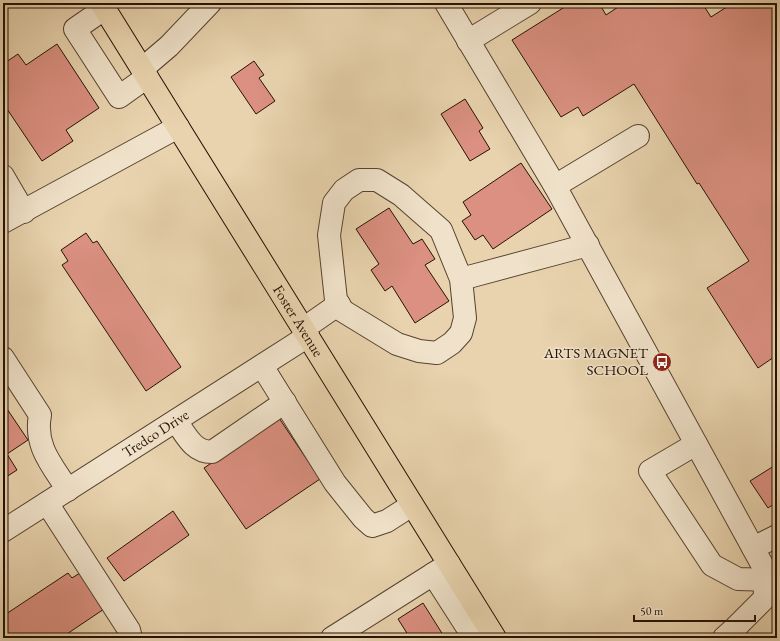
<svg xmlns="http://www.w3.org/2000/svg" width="780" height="641" font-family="'EB Garamond',serif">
	<rect width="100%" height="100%" fill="#e8d3ae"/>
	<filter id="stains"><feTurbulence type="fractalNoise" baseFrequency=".005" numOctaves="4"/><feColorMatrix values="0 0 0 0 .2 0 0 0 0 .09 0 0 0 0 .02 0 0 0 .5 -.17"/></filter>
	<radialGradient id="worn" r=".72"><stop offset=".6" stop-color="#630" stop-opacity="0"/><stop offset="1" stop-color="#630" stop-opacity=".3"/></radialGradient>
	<path fill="#db9081" stroke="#261103" d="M 571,3 L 599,3 L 606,15 L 624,3 L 702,3 L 711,17 L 733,3 L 777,3 L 777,355 L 758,368 L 707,288 L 749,261 L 699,183 L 697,184 L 634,84 L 583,116 L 578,107 L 561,117 L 512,40 Z
		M 57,44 L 99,108 L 66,130 L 73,141 L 42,161 L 3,103 L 3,64 L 18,54 L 26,65 Z
		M 254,61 L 264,75 L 259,78 L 275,101 L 256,114 L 231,77 Z
		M 465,99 L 483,128 L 479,131 L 490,149 L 470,161 L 441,114 Z
		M 521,163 L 552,209 L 493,249 L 483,235 L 475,240 L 462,221 L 471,215 L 463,202 Z
		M 389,208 L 413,244 L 422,239 L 435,259 L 425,265 L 449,301 L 415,323 L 392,286 L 385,291 L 371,270 L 379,264 L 356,229 Z
		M 86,233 L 93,243 L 97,241 L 181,367 L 146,391 L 62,265 L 68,261 L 61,250 Z
		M 3,403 L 28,440 L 7,454 L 17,470 L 3,479 Z
		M 279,418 L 320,479 L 246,529 L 204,468 Z
		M 777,464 L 777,502 L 768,508 L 750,481 Z
		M 173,511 L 189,535 L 124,581 L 107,558 Z
		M 83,571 L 107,607 L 61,638 L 3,638 L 3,616 L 68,573 L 72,578 Z
		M 423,603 L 445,638 L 410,638 L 398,619 Z"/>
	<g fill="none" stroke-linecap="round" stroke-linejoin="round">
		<defs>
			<g id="minor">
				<path d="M 446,3 L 555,186 L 764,568 L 765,598 L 734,629 L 724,638"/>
				<path d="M 104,9 L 75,29 L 119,97 L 147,77"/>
				<path d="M 468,41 L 530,3"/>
				<path d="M 142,69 L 169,46 L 210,3"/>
				<path d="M 3,176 L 24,212"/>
				<path d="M 555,186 L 638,136"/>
				<path d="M 3,222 L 178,127"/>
				<path d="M 461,279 L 441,230 L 401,195 L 377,180 L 359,180 L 344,190 L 334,203 L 329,235 L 336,300 L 343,311 L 397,344 L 419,351 L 437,353 L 452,343 L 461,333 L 465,318 L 461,279 L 588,245"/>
				<path d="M 303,329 L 339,304"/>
				<path d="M 3,358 L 40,415 C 34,446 52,465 68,490"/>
				<path d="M 262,366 L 335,483 L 363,518 L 372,526 L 387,521 L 412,505"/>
				<path d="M 176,421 C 186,435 193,452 212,452 L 285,402"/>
				<path d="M 696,444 L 650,471 L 712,565 L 738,579 L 777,580"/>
				<path d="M 47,503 L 129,630 L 131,638"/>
				<path id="s1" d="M 3,531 L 308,336"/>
				<path d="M 753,548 L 777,536"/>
				<path d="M 433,574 L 474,638"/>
				<path d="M 332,638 L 449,564"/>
			</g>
			<g id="major">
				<path id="s2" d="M 101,3 L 495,638"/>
			</g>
		</defs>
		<use href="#minor" stroke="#56422e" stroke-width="24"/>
		<use href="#major" stroke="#261103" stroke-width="24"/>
		<use href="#minor" stroke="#f0e2ca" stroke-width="22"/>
		<use href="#major" stroke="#e8d3ae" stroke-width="22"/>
	</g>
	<defs>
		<symbol id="bus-disc" viewBox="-11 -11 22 22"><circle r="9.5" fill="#8f2418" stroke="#f0e2ca"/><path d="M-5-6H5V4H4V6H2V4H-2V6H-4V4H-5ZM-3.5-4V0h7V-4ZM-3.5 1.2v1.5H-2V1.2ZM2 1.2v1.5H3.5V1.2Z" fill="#fff"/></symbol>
	</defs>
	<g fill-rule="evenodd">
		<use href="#bus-disc" x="651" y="351" width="22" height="22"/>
	</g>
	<g text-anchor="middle" stroke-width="3" stroke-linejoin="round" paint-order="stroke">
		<g font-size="15" fill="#261103" stroke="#f0e2ca">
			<text dy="5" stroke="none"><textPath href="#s2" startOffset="374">Foster Avenue</textPath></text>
			<text dy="5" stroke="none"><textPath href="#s1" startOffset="181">Tredco Drive</textPath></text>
		</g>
		<g font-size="15" fill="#261103" stroke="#f0e2ca" text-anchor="end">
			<text x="648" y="358">ARTS MAGNET<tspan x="648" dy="17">SCHOOL</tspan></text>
		</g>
	</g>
	<rect width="780" height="641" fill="none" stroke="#e8d3ae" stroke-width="16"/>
	<rect x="4" y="4" width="772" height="633" fill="none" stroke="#261103" stroke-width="2"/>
	<rect x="8" y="8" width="764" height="625" fill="none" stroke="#261103"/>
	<path d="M634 615v6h121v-6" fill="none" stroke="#261103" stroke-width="2"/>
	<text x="640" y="615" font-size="12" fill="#261103" stroke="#f0e2ca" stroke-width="3" paint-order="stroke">50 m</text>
	<rect width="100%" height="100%" filter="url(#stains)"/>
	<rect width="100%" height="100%" fill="url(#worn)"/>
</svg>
